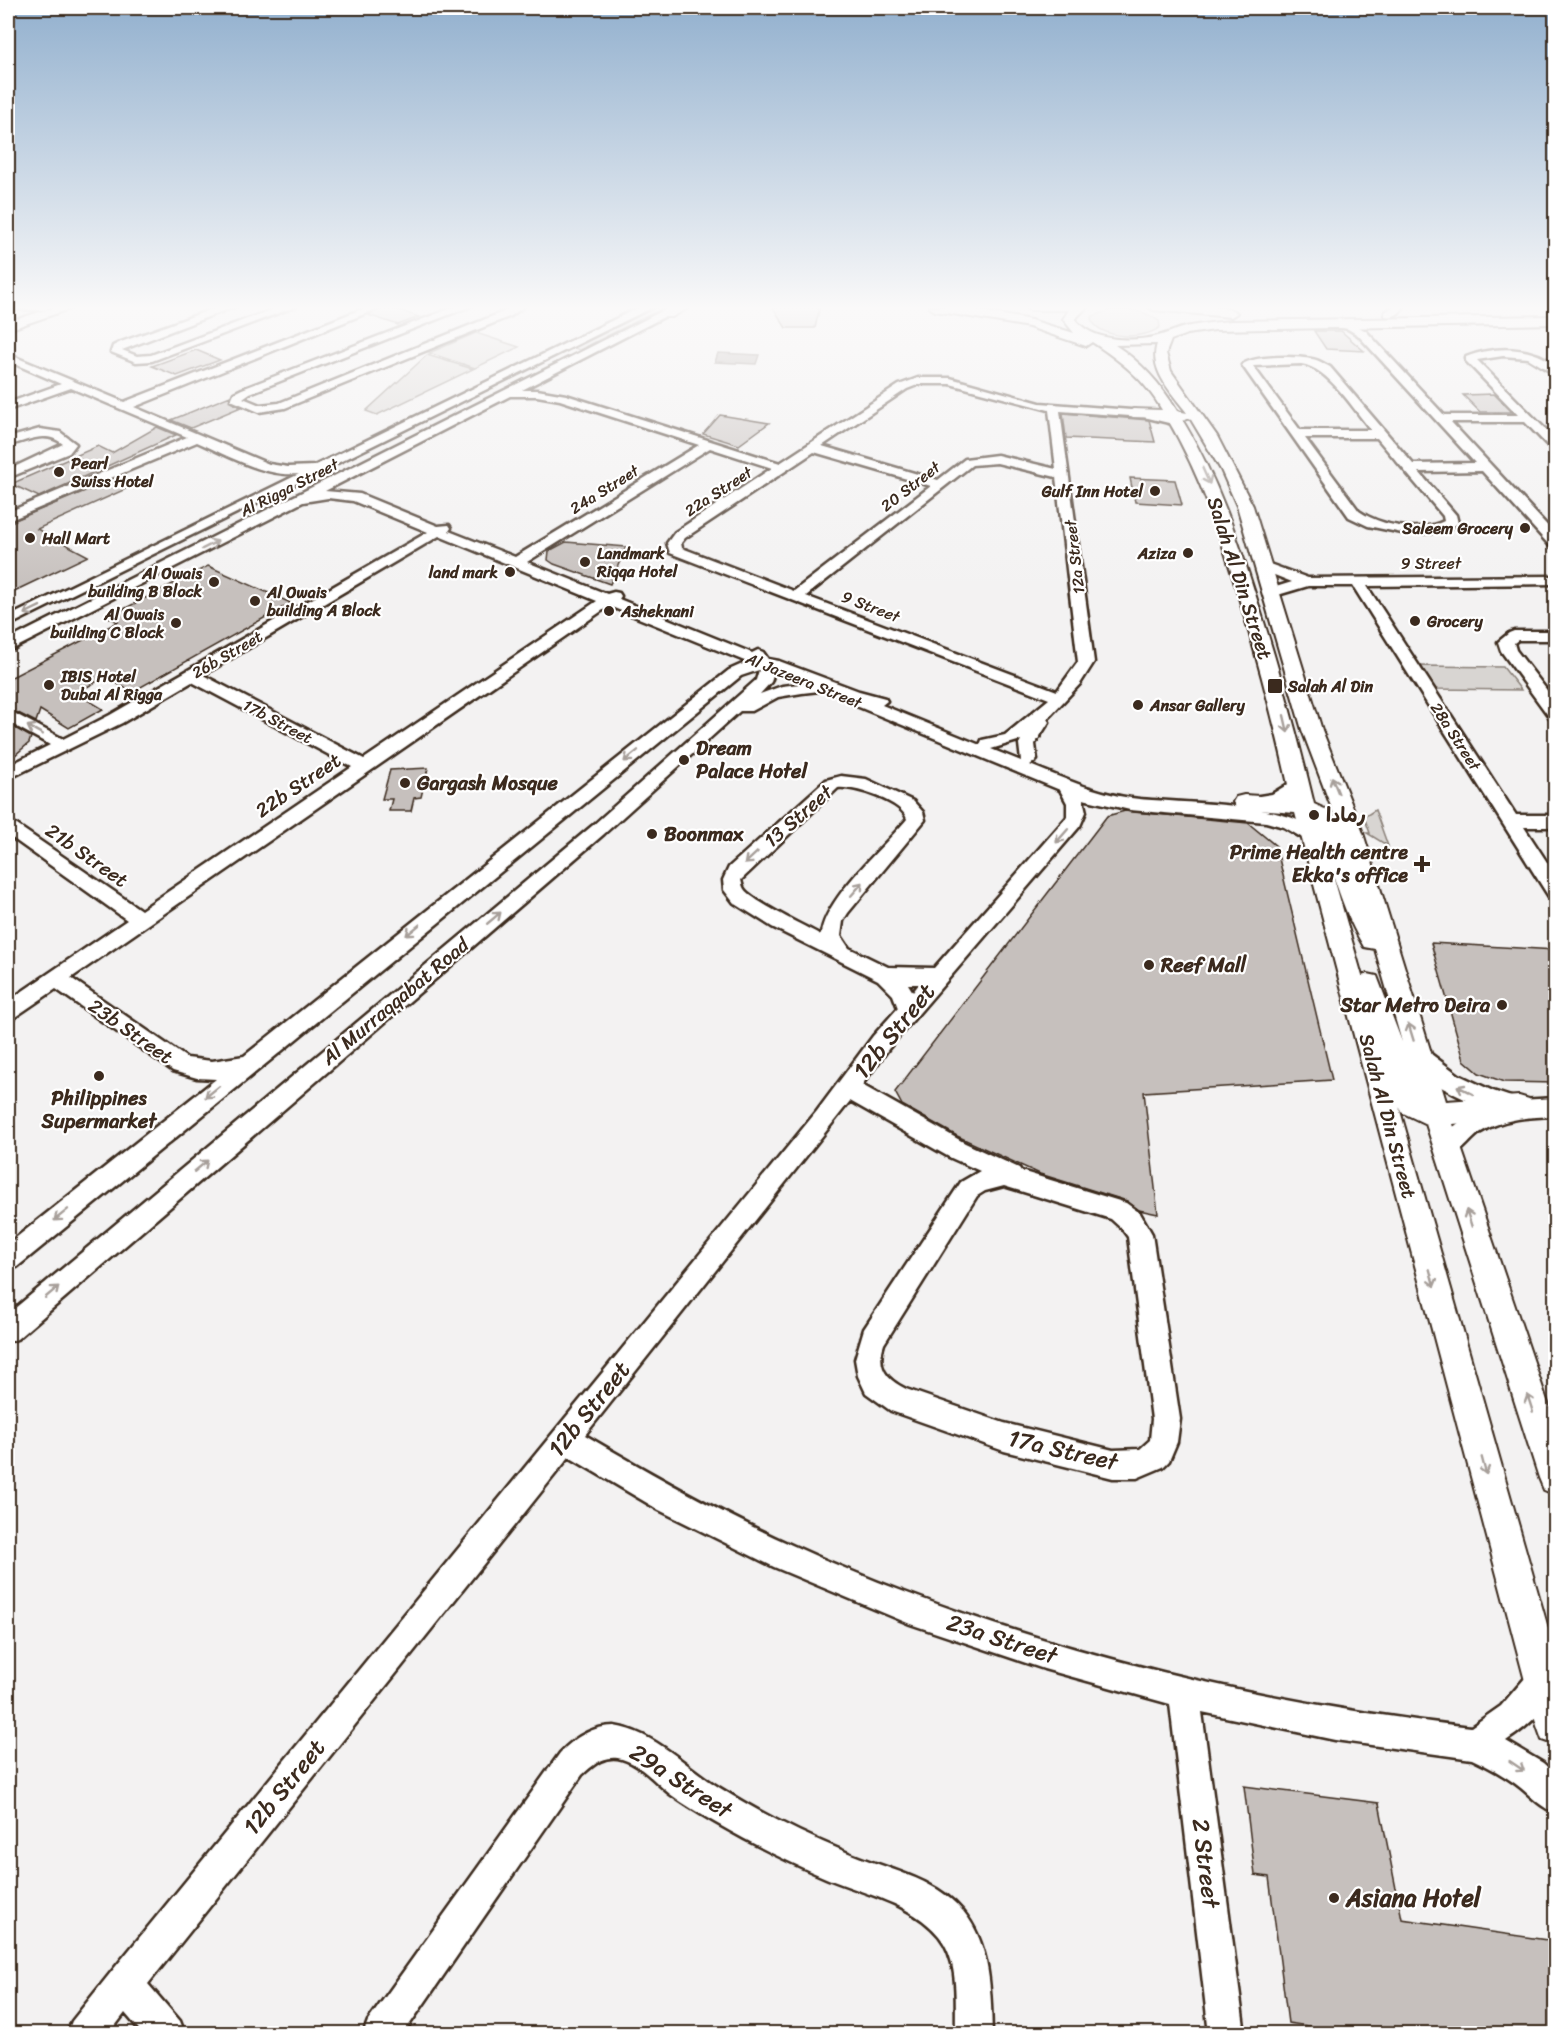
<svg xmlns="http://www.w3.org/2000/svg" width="1563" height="2041" font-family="Sriracha,'Playpen Sans Arabic',sans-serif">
	<rect width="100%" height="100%" fill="#f3f2f2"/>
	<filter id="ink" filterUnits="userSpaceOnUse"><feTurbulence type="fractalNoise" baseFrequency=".0167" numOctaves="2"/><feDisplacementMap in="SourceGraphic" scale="12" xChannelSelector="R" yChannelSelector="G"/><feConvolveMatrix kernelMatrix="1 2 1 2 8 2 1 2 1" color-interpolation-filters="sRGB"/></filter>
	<g filter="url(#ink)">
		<path fill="#d8d5d2" stroke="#8a8078" stroke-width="1.5" d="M 655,306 L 667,306 L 579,350 L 572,347 Z
			M 1110,310 C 1128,309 1144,310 1159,321 L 1160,327 C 1145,340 1100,340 1091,319 L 1093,316 Z
			M 476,333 L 519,347 L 475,368 L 429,353 Z
			M 427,355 L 473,369 L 377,415 L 366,411 Z
			M 1420,666 L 1503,667 L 1521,690 L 1434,689 Z
			M 1375,810 L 1388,846 L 1367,833 L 1370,833 L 1364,817 Z"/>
		<path fill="#b2aba7" stroke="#827770" stroke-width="1.5" d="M 718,353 L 759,355 L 756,364 L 715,362 Z"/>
		<path fill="#c6c0bd" stroke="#3b2a1e" stroke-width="1.5" d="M 772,306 L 820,306 L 815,328 L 786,328 Z
			M 386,307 L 387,306 L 419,317 L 398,325 L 368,315 Z
			M 1314,331 L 1341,331 L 1364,351 L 1326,349 Z
			M 196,350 L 220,360 L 177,376 L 152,366 Z
			M 1494,394 L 1512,412 L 1480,412 L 1463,395 Z
			M 230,396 L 230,402 L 241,407 L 191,428 L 171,420 Z
			M 1063,413 L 1149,420 L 1155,442 L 1066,438 Z
			M 720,415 L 769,423 L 739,445 L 703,434 Z
			M 157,427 L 176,435 L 39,497 L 11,484 L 98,446 L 112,453 Z
			M 1130,478 L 1175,480 L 1182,505 L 1135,502 Z
			M 112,480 L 128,488 L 37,529 L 88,556 L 8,594 L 8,523 Z
			M 566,542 L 626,547 L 610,584 L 554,564 L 548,560 L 549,551 Z
			M 208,566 L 291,603 L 132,692 L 105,677 L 76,693 L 103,709 L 69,728 L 40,710 L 36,722 L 8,708 L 8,679 L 118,622 L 108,617 Z
			M 8,724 L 31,737 L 29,743 L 8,761 Z
			M 428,768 L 421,797 L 414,798 L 411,811 L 389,811 L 392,799 L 382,799 L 390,770 Z
			M 1125,811 L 1248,823 L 1276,846 L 1332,1080 L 1144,1092 L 1158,1214 L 1139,1210 L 1127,1201 L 1040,1174 L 957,1136 L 902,1105 L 895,1092 L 1107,816 Z
			M 1431,943 L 1556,950 L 1556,1083 L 1504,1082 L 1479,1073 L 1464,1060 Z
			M 1244,1786 L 1379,1803 L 1402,1919 L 1547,1940 L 1556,1975 L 1556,2034 L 1362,2034 L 1288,2023 L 1269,1877 L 1255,1875 Z"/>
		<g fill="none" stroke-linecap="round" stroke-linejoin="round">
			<defs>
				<path id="minor" d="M 8,306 L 49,306 L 50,307 L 45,310 L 9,309 Z
					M 221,306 L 236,306 L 122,350 L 137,356 L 151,355 L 282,306 L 297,306 L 152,361 L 136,362 L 111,352 L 113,346 L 121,342 Z
					M 370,306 L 384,306 L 134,407 L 269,464 L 288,467 L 314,466 L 642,306 L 655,306 L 8,626 L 8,617 L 299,474 C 264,477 229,456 197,442 L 8,521 L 8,512 L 187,437 L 71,388 L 8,410 L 8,403 L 61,384 L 8,361 L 8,354 L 124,402 Z
					M 457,306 L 471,306 L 250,393 L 243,398 L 260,405 L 279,403 L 503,312 L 512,306 L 524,306 L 511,316 L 285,408 L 259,412 L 231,400 L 234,393 L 242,389 Z
					M 672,306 L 685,306 L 522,390 L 537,390 L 566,395 L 780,463 L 899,385 L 918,378 L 950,378 L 1040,403 L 1144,411 L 1181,419 L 1181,423 L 1177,425 L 1144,417 L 1060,411 L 1094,662 L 1080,684 L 1047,719 L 1049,722 L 1035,744 L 1037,760 L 1030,765 C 1063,778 1095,793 1131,798 C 1173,804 1297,800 1320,837 L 1317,841 L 1311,843 L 1284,827 L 1266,822 L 1130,810 L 1083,799 L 1086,812 L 1080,826 L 889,1048 L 862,1085 L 965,1143 L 1019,1168 L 1021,1171 L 1126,1203 L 1140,1213 L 1152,1234 L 1180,1419 L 1177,1442 L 1169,1461 L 1163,1467 L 1137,1478 L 1113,1478 L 1004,1451 L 891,1411 L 866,1393 L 858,1376 L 855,1359 L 864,1329 L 961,1182 L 980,1171 L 949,1157 L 850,1101 L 585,1435 C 653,1475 722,1514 794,1546 C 1002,1641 1243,1701 1471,1727 L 1501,1706 L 1532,1670 L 1543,1665 L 1554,1670 C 1563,1699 1527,1727 1506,1741 L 1543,1763 L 1556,1775 L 1556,1813 C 1542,1808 1533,1798 1521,1788 C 1506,1776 1489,1767 1472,1759 L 1335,1740 L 1202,1712 L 1245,2034 L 1209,2034 L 1170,1704 L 1044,1669 L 910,1624 L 774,1567 L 659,1510 L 569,1457 L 148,1984 L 180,2021 L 185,2034 L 143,2034 L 125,2013 L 109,2034 L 67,2034 L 72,2021 L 112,1971 L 817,1111 L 873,1036 L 898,1008 L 893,995 L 878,980 L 772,927 L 734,903 L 724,890 L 723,880 L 729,867 L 826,780 L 841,776 L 866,779 L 913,801 L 923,812 L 925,820 L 848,913 L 843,921 L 841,936 L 849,948 L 888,967 L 934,968 L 1067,817 L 1067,803 L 1060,790 L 854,705 L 852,702 L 854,700 L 828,690 L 802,693 L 778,697 L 752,711 L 740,711 L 604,834 L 17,1339 L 8,1342 L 8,1314 L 592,826 L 756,680 L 759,670 L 741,676 L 17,1267 L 8,1270 L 8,1244 L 216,1079 L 197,1078 L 173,1071 L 56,989 L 15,1017 L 8,1019 L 8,1001 L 127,920 L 8,835 L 8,821 L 14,823 L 141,910 L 352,767 L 192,682 L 122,723 L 8,779 L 8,766 L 50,745 L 8,722 L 8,710 L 63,739 L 110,715 L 428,532 L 353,501 L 328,498 L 303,502 L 13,649 L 8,650 L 8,640 ZM 920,384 L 950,384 L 1049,410 L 1056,469 L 997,455 L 965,459 L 938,480 L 822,446 L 907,389 ZM 510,396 L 537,396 L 560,400 L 699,445 L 515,557 L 449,531 L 451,528 L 449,525 L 438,526 L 360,494 L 325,491 ZM 710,448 L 772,468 L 675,532 L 667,543 L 670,553 L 1049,699 L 1005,735 L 982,740 L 980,745 L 882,705 L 887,701 L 885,698 L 859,691 L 779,661 L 768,659 L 763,652 L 758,650 L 752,653 L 619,599 L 621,596 L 619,593 L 614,592 L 607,594 L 527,562 ZM 814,452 L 931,486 L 794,591 L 682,548 L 681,543 L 685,538 ZM 997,463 L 1056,477 L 1078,662 L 1057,691 L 806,596 L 972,465 ZM 439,536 L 597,601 L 364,759 L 203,675 ZM 609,606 L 747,662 L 729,670 L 244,1056 L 212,1061 L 187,1058 L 71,978 ZM 775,670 L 808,683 L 782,686 L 760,694 L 771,682 ZM 1021,740 L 1019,744 L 1021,761 L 991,749 ZM 838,788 C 854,786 903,802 907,819 C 884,847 824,899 821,935 C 806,927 752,901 744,889 C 742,886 742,883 741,880 ZM 908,984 L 919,984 L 913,992 ZM 1004,1186 L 1111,1219 L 1122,1229 L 1128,1237 L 1152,1419 L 1150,1440 L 1140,1449 L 1113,1450 L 1004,1423 L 906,1389 C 886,1379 876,1367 884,1344 L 977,1196 L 985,1191 Z
					M 1394,306 L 1404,306 C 1401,313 1393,318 1385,316 L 1385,312 Z
					M 1336,321 L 1355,325 L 1366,331 L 1444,415 L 1518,415 L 1466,361 L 1466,357 C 1494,346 1532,345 1556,366 L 1556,375 L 1528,358 L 1503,356 L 1477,360 L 1556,440 L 1556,451 L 1552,450 L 1525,422 L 1451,422 L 1556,535 L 1556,548 L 1551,547 L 1482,471 L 1419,472 L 1456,515 L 1458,523 L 1448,530 L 1431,533 L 1402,533 L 1368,526 L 1349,517 L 1242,365 C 1253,355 1297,356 1312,359 C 1319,360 1324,364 1330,367 L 1413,464 L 1475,463 L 1358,335 L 1348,329 L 1332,326 L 1332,322 ZM 1301,364 C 1328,367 1354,410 1371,430 L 1300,430 L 1253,366 ZM 1305,438 L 1377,438 L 1443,516 L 1444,521 C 1420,533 1380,526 1359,511 Z
					M 40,429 L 60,432 L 76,444 L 69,453 L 8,478 L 8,470 L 63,444 C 45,429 27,442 8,445 L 8,438 Z
					M 1264,562 L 1308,578 L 1556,576 L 1556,584 L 1367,586 L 1516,815 L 1556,815 L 1556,827 L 1524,827 L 1556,876 L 1556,899 L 1549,897 L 1353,586 L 1308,586 L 1271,597 L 1266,596 L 1264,593 L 1266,590 L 1292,582 L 1259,569 L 1257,566 L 1259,563 Z
					M 1514,631 L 1556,631 L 1556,640 L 1518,640 L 1514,643 L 1516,650 L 1556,702 L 1556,719 L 1550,718 L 1501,651 L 1498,642 L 1509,633 Z
					M 1298,778 L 1304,780 L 1307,784 C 1295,802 1267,812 1247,806 L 1244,802 L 1247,798 L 1272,794 Z
					M 1419,1048 L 1427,1051 L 1459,1075 L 1493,1091 L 1520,1100 L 1556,1098 L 1556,1116 C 1530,1117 1504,1118 1481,1132 C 1467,1141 1457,1163 1439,1156 L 1436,1149 C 1445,1129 1467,1116 1487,1108 C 1464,1100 1420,1080 1408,1057 L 1411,1051 Z
					M 614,1726 C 655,1732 686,1767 720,1788 C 760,1813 802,1834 846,1852 C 885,1869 934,1877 963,1911 C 991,1945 991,1992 992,2034 L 956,2034 C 955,2002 960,1962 939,1936 C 912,1903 864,1894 826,1878 C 789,1862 752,1844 716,1823 C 700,1814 685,1805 670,1794 C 656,1783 640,1764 622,1759 C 605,1754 594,1764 582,1775 L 403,2034 L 363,2034 L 368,2021 L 560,1753 C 574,1738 593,1726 614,1726 Z"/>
				<path id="major" d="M 59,306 L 78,306 L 8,330 L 8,322 Z
					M 676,306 L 692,306 L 672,317 L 664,317 L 664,311 Z
					M 954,306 L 1031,320 L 1074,333 L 1063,319 L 1069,310 L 1030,310 L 1024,306 L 1088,306 L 1075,319 C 1091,341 1129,342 1154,337 C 1164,335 1174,330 1185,327 C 1200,324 1215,322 1231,321 L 1556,316 L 1556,324 L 1215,330 L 1187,334 L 1171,340 L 1166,353 L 1171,371 L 1217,436 L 1253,506 L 1322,730 L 1363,833 L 1446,1101 L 1519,1096 L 1529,1099 L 1533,1107 L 1529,1115 L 1519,1118 L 1453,1124 L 1556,1427 L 1556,1495 L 1544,1490 L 1539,1478 L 1426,1124 L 1401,1112 L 1399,1107 L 1556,1656 L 1556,1745 L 1542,1740 L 1537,1726 L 1295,813 L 1244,809 L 1236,807 L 1233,802 L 1236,797 L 1244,795 L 1291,798 C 1277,734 1261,671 1242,608 C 1223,542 1202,478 1167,418 L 1133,417 L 1126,413 L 1133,409 L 1162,410 C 1145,380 1121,361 1092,342 L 1086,346 L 1029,327 L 935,311 L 929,307 ZM 1157,344 C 1148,370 1173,394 1187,413 L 1177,411 C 1161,384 1141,362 1115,345 ZM 1190,418 L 1221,470 L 1237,506 L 1302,730 L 1335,817 L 1325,809 L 1314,804 C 1298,737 1280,672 1259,606 C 1239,542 1218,479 1183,421 ZM 1331,868 C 1340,896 1349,922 1364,947 L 1375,949 L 1402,1042 L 1377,976 L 1368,974 L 1362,976 Z
					M 1147,306 C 1164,306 1226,303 1237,313 L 1231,317 L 1153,310 Z"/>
			</defs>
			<use href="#minor" stroke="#3b2a1e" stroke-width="5"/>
			<use href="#major" stroke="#3b2a1e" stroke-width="4"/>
			<use href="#minor" fill="#fff" fill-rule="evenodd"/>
			<use href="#major" fill="#fff" fill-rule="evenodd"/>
		</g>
		<defs><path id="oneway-shaft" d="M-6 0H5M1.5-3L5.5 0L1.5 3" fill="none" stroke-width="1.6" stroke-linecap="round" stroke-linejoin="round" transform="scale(1.5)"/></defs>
		<g stroke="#a79f9a">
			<use href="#oneway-shaft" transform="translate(1206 476) rotate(66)"/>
			<use href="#oneway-shaft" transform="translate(210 545) rotate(-27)"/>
			<use href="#oneway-shaft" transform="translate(32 610) rotate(154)"/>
			<use href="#oneway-shaft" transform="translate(1286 724) rotate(77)"/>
			<use href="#oneway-shaft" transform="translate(35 730) rotate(-151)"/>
			<use href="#oneway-shaft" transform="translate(631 756) rotate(141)"/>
			<use href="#oneway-shaft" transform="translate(1335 785) rotate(-112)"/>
			<use href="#oneway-shaft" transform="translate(1062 836) rotate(131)"/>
			<use href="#oneway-shaft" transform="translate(751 858) rotate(137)"/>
			<use href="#oneway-shaft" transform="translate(857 889) rotate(-49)"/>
			<use href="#oneway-shaft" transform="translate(494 918) rotate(-40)"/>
			<use href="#oneway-shaft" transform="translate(413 930) rotate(141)"/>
			<use href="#oneway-shaft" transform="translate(1411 1032) rotate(-107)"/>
			<use href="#oneway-shaft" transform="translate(1465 1090) rotate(-153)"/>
			<use href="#oneway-shaft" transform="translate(212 1092) rotate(141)"/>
			<use href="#oneway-shaft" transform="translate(201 1166) rotate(-40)"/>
			<use href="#oneway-shaft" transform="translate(61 1215) rotate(141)"/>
			<use href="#oneway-shaft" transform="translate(1469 1218) rotate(-108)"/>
			<use href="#oneway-shaft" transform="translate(1432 1278) rotate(75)"/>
			<use href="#oneway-shaft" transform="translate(52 1292) rotate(-40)"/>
			<use href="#oneway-shaft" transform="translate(1530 1403) rotate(-108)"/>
			<use href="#oneway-shaft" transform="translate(1484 1466) rotate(75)"/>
			<use href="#oneway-shaft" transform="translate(1517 1766) rotate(34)"/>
		</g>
	</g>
	<linearGradient id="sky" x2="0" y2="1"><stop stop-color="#92b0ce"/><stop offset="0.52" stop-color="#faf9f9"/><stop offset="1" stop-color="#faf9f9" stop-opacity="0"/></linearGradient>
	<rect width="1563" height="592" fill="url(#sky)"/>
	<g fill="#3b2a1e" stroke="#fff" stroke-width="2">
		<circle cx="59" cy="472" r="6"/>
		<circle cx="1155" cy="491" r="6"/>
		<circle cx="1525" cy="528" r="6"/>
		<circle cx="30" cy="538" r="6"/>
		<circle cx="1188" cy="553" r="6"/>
		<circle cx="585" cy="562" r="6"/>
		<circle cx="510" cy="572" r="6"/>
		<circle cx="214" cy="582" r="6"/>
		<circle cx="255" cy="601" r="6"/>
		<circle cx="609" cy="611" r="6"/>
		<circle cx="1415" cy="621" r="6"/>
		<circle cx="176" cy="623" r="6"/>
		<circle cx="49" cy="685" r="6"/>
		<rect x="1267" y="678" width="16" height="16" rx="3"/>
		<circle cx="1138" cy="705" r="6"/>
		<circle cx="684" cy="760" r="6"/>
		<circle cx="405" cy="783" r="6"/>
		<circle cx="1314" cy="815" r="6"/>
		<circle cx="652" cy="834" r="6"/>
		<path d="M1419 855h6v6h6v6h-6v6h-6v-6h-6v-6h6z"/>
		<circle cx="1149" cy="965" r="6"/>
		<circle cx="1502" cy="1005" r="6"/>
		<circle cx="99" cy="1076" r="6"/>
		<circle cx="1334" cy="1898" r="6"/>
	</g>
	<g text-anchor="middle" stroke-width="4.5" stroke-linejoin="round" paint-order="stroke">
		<g font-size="16" font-weight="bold" fill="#3b2a1e" stroke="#fff" text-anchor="start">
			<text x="71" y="469">Pearl<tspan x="71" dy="18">Swiss Hotel</tspan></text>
			<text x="1143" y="497" text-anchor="end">Gulf Inn Hotel</text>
			<text x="1513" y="534" text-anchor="end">Saleem Grocery</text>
			<text x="42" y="544">Hall Mart</text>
			<text x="597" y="559">Landmark<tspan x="597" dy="18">Riqqa Hotel</tspan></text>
			<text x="1176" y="559" text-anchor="end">Aziza</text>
			<text x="498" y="578" text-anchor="end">land mark</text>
			<text x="202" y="579" text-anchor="end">Al Owais<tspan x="202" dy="18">building B Block</tspan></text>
			<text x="267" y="598">Al Owais<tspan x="267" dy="18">building A Block</tspan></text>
			<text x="621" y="617">Asheknani</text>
			<text x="164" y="620" text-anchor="end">Al Owais<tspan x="164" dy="18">building C Block</tspan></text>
			<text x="1427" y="627">Grocery</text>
			<text x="61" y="682">IBIS Hotel<tspan x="61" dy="18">Dubai Al Rigga</tspan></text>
			<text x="1288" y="692">Salah Al Din</text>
			<text x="1150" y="711">Ansar Gallery</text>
		</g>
		<g font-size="16" fill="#3b2a1e" stroke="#fff">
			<text transform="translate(910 486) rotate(-38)" y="6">20 Street</text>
			<text transform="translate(289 487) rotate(-27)" y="6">Al Rigga Street</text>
			<text transform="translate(604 489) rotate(-32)" y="6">24a Street</text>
			<text transform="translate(718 491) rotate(-33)" y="6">22a Street</text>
			<text transform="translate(1074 557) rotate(-97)" y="6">12a Street</text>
			<text x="1431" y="569">9 Street</text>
			<text transform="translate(871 606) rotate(21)" y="6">9 Street</text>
			<text transform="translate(227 654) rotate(-30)" y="6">26b Street</text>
			<text transform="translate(804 680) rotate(22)" y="6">Al Jazeera Street</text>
			<text transform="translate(278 721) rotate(28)" y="6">17b Street</text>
			<text transform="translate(1456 736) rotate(57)" y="6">28a Street</text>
		</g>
		<g font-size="20" fill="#3b2a1e" stroke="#fff">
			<text transform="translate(1240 578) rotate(72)" y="7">Salah Al Din Street</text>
			<text transform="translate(298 785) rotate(-34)" y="7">22b Street</text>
			<text transform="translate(798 816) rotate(-41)" y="7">13 Street</text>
			<text transform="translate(87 855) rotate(35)" y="7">21b Street</text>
			<text transform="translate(395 1001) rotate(-40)" y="7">Al Murraqqabat Road</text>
			<text transform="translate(131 1031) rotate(35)" y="7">23b Street</text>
			<text transform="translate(1388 1116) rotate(75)" y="7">Salah Al Din Street</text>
		</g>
		<g font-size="20" font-weight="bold" fill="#3b2a1e" stroke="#fff" text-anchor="start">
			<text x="696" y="755">Dream<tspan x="696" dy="23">Palace Hotel</tspan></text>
			<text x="417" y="790">Gargash Mosque</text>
			<text x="1326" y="822">رمادا</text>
			<text x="664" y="841">Boonmax</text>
			<text x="1408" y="859" text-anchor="end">Prime Health centre<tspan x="1408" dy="23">Ekka's office</tspan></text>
			<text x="1161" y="972">Reef Mall</text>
			<text x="1490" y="1012" text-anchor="end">Star Metro Deira</text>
			<text x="99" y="1105" text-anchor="middle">Philippines<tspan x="99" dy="23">Supermarket</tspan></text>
		</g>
		<g font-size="24" fill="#3b2a1e" stroke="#fff">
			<text transform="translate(894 1031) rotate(-51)" y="8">12b Street</text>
			<text transform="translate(589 1409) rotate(-51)" y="8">12b Street</text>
			<text transform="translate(1063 1450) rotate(13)" y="8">17a Street</text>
			<text transform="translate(1002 1639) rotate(18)" y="8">23a Street</text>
			<text transform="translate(681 1781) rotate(33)" y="8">29a Street</text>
			<text transform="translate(284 1787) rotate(-51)" y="8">12b Street</text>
			<text transform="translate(1206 1863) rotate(83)" y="8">2 Street</text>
		</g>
		<g font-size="24" font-weight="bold" fill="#3b2a1e" stroke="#fff" text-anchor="start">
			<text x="1346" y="1906">Asiana Hotel</text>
		</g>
	</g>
	<rect width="1563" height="2041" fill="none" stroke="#fff" stroke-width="30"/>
	<rect x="15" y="15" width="1533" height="2011" fill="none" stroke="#3b2a1e" stroke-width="2" filter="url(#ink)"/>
</svg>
